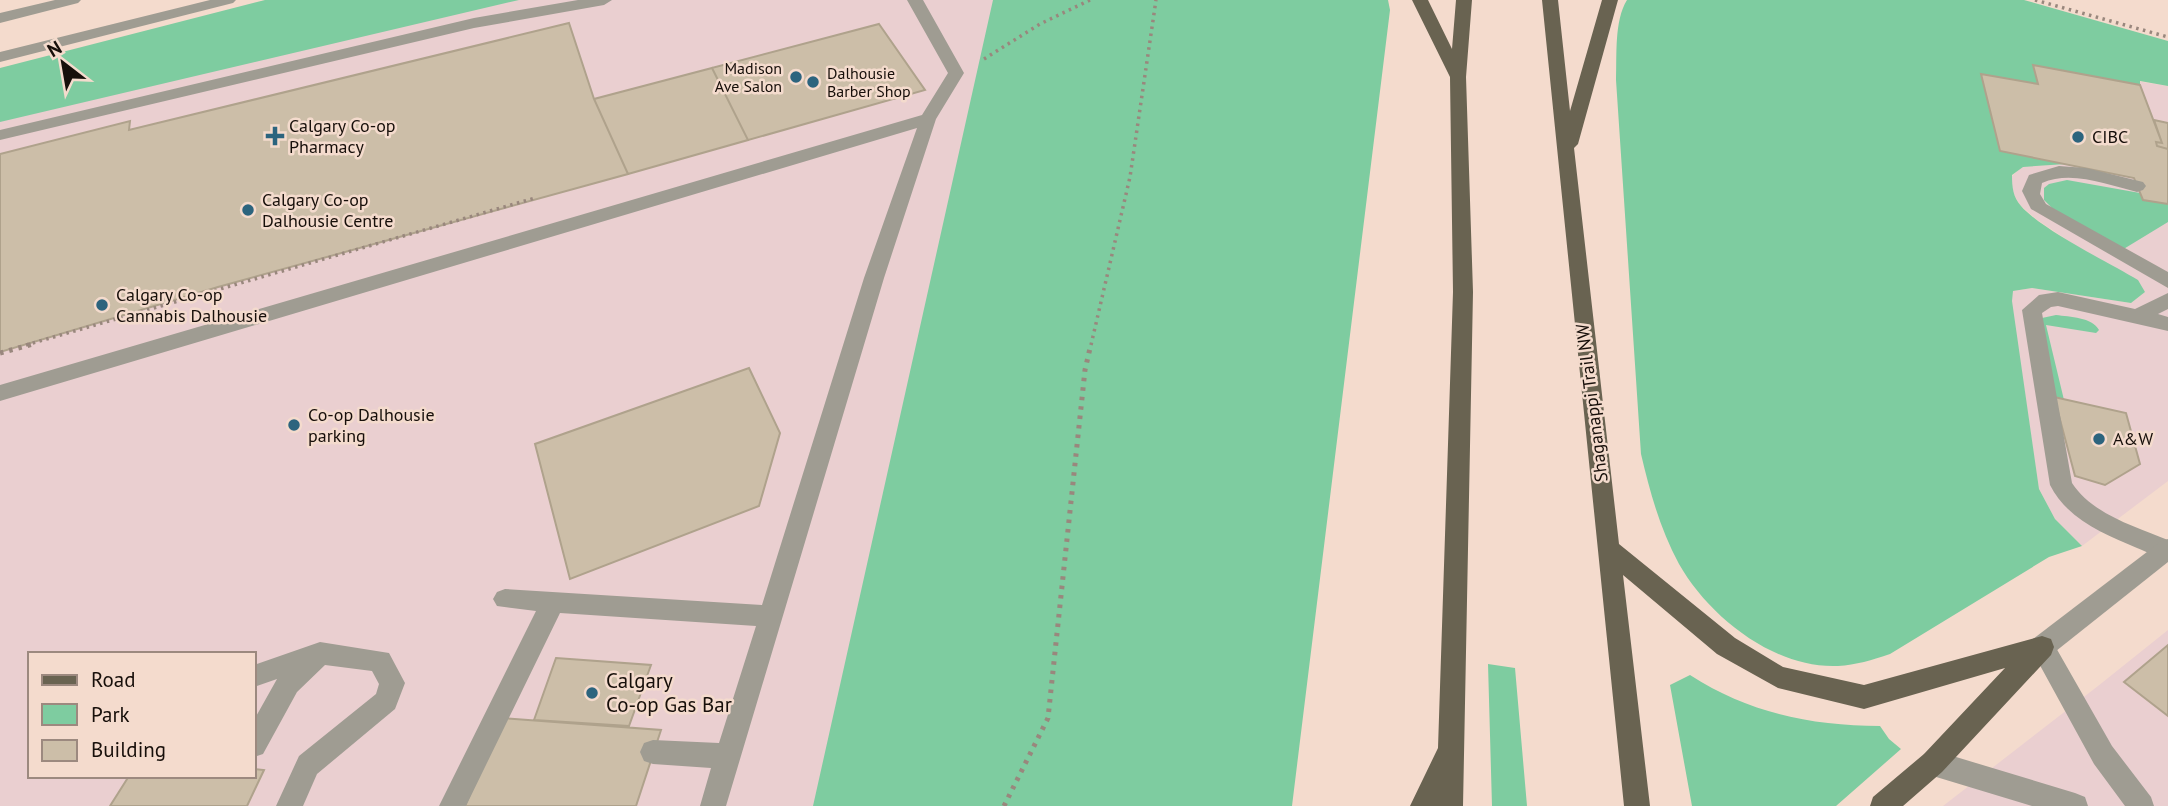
<svg xmlns="http://www.w3.org/2000/svg" width="2168" height="806" font-family="'PT Sans',sans-serif">
	<rect width="100%" height="100%" fill="#f4dbcd"/>
	<path fill="#eacfd0" fill-rule="evenodd" d="M 410,0 L 1035,0 L 839,806 L 0,806 L 0,101 ZM 30,654 L 254,654 L 254,776 L 30,776 Z
		M 2033,65 L 2168,86 L 2168,481 L 2082,546 L 2055,519 L 2039,489 L 2011,301 L 2013,291 L 2032,288 L 2131,303 L 2145,292 L 2036,219 L 2020,205 L 2012,191 L 2012,176 L 2022,167 L 2062,164 L 2000,151 L 1981,74 L 2038,84 Z
		M 2168,630 L 2168,806 L 1943,806 L 2098,686 Z"/>
	<path fill="#7ecca0" d="M 265,0 L 519,0 L 0,122 L 0,68 Z
		M 993,0 L 1388,0 L 1390,10 L 1292,806 L 813,806 Z
		M 1627,0 L 2024,0 L 2168,41 L 2168,86 L 2140,81 L 2140,85 L 2034,65 L 2038,84 L 1981,75 L 2000,151 L 2066,164 L 2023,167 L 2012,175 C 2012,187 2013,197 2021,206 C 2042,230 2108,262 2138,280 L 2145,292 L 2131,303 L 2032,288 L 2013,291 L 2012,301 L 2039,489 L 2055,519 L 2082,546 L 2049,557 L 1890,654 C 1872,660 1856,665 1838,666 C 1775,669 1709,617 1679,564 C 1660,529 1650,492 1641,454 L 1616,80 C 1617,56 1614,21 1627,0 Z
		M 2067,180 L 2140,193 L 2143,200 L 2168,204 L 2168,222 L 2122,250 L 2052,208 L 2044,200 L 2044,188 L 2049,184 Z
		M 2056,315 C 2070,317 2092,317 2099,330 L 2096,333 L 2046,325 L 2064,400 L 2054,397 L 2042,318 Z
		M 1488,664 L 1515,668 L 1527,806 L 1492,806 Z
		M 1690,675 C 1749,713 1812,726 1880,726 L 1889,739 L 1901,749 L 1836,806 L 1692,806 L 1670,685 Z"/>
	<path fill="#ccbea8" stroke="#afa28c" stroke-width="2" d="M 569,23 L 594,99 L 628,174 L 218,287 L 0,352 L 0,154 L 130,121 L 129,130 Z
		M 879,24 L 925,90 L 628,174 L 594,99 Z
		M 2033,65 L 2140,85 L 2162,143 L 2156,142 L 2157,146 L 2168,149 L 2168,204 L 2143,200 L 2134,178 L 2000,151 L 1981,74 L 2038,84 Z
		M 712,68 L 748,140 L 628,174 L 594,99 Z
		M 2154,120 L 2168,123 L 2168,149 L 2157,146 L 2156,142 L 2162,143 Z
		M 749,368 L 780,433 L 759,506 L 570,579 L 535,444 Z
		M 2054,397 L 2126,413 L 2140,464 L 2105,485 L 2075,476 Z
		M 2168,645 L 2168,716 L 2124,682 Z
		M 556,658 L 651,665 L 629,726 L 534,720 Z
		M 503,718 L 661,730 L 636,806 L 465,806 Z
		M 254,769 L 264,770 L 247,806 L 110,806 L 129,776 L 254,776 Z"/>
	<g fill="none" stroke-linecap="round" stroke-linejoin="round">
		<path stroke="#99877d" stroke-width="3.5" stroke-dasharray="2.5 4.5" stroke-linecap="butt" d="M 2035,0 L 2168,37
			M 984,59 L 1040,24 L 1090,0
			M 26,345 L 535,198
			M 1091,345 L 1130,177 L 1156,0"/>
		<path stroke="#99877d" stroke-width="5" stroke-dasharray="3.5 6" stroke-linecap="butt" d="M 0,353 L 33,344
			M 1004,806 L 1048,718 L 1085,370 L 1091,344"/>
		<path fill="#9f9c92" fill-rule="evenodd" d="M 578,0 L 612,0 L 604,5 L 474,28 L 0,140 L 0,130 L 474,18 Z
			M 907,0 L 923,0 L 964,73 L 936,119 L 884,278 L 726,806 L 700,806 L 711,768 L 653,764 L 644,761 L 640,752 L 644,743 L 653,740 L 719,743 L 756,626 L 560,613 L 466,806 L 439,806 L 536,611 L 497,606 L 493,599 L 497,592 L 505,589 L 762,605 L 864,278 L 917,128 L 0,401 L 0,385 L 922,115 L 948,73 Z
			M 2059,166 L 2086,168 L 2143,182 L 2146,186 L 2143,190 L 2137,192 C 2107,185 2072,170 2042,183 L 2040,194 L 2046,204 L 2168,272 L 2168,288 L 2031,209 L 2022,191 L 2029,175 Z
			M 2058,292 L 2135,309 L 2168,293 L 2168,309 L 2158,314 L 2168,317 L 2168,331 L 2058,306 L 2051,307 L 2042,313 L 2072,483 C 2092,514 2136,527 2168,540 L 2168,559 C 2158,558 2147,552 2137,548 C 2104,534 2067,519 2050,485 L 2022,310 L 2039,295 Z
			M 2042,636 L 2051,639 L 2112,746 L 2151,797 L 2154,806 L 2125,806 L 2094,764 L 2030,647 L 2033,639 Z
			M 320,642 L 389,653 L 405,683 L 395,709 L 317,774 L 303,806 L 276,806 L 299,756 L 376,694 L 379,684 L 372,671 L 325,665 L 297,692 L 263,754 L 254,757 L 254,720 L 277,679 L 254,687 L 254,665 Z
			M 1933,750 L 2075,793 L 2085,797 L 2088,806 L 2032,806 L 1933,776 L 1924,772 L 1920,763 L 1924,754 Z"/>
		<path fill="#9f9c92" fill-rule="evenodd" d="M 2168,539 L 2168,562 L 2051,655 L 2042,658 L 2033,655 L 2030,647 L 2033,639 L 2160,542 Z"/>
		<path fill="#9f9c92" fill-rule="evenodd" d="M 55,0 L 81,0 L 78,3 L 0,23 L 0,13 Z
			M 210,0 L 236,0 L 233,3 L 0,62 L 0,52 Z"/>
		<path fill="#696351" fill-rule="evenodd" d="M 1412,0 L 1428,0 L 1452,49 L 1456,0 L 1472,0 L 1466,77 L 1473,292 L 1463,806 L 1410,806 L 1438,748 L 1453,292 L 1450,77 Z
			M 1542,0 L 1558,0 L 1570,111 L 1602,0 L 1618,0 L 1578,144 L 1574,148 L 1619,544 L 1735,638 L 1783,667 L 1864,685 L 2042,636 L 2051,639 L 2054,647 L 2051,655 L 1942,772 L 1903,806 L 1870,806 L 1873,797 L 1924,754 L 2005,668 L 1864,709 L 1778,688 L 1717,654 L 1623,575 L 1650,806 L 1624,806 Z"/>
	</g>
	<g fill="#2c647e" stroke="#f4dbcd" stroke-width="2.5">
		<circle cx="796" cy="77" r="7"/>
		<circle cx="813" cy="82" r="7"/>
		<path d="M271.5 125.5h7v7h7v7h-7v7h-7v-7h-7v-7h7z"/>
		<circle cx="2078" cy="137" r="7"/>
		<circle cx="248" cy="210" r="7"/>
		<circle cx="102" cy="305" r="7"/>
		<circle cx="294" cy="425" r="7"/>
		<circle cx="2099" cy="439" r="7"/>
		<circle cx="592" cy="693" r="7"/>
	</g>
	<g text-anchor="middle" stroke-width="5" stroke-linejoin="round" paint-order="stroke">
		<g font-size="16" fill="#170f0a" stroke="#f4dbcd" text-anchor="end">
			<text x="782" y="74">Madison<tspan x="782" dy="18">Ave Salon</tspan></text>
			<text x="827" y="79" text-anchor="start">Dalhousie<tspan x="827" dy="18">Barber Shop</tspan></text>
		</g>
		<g font-size="18" fill="#170f0a" stroke="#f4dbcd" text-anchor="start">
			<text x="289" y="132">Calgary Co-op<tspan x="289" dy="21">Pharmacy</tspan></text>
			<text x="2092" y="143">CIBC</text>
			<text x="262" y="206">Calgary Co-op<tspan x="262" dy="21">Dalhousie Centre</tspan></text>
			<text x="116" y="301">Calgary Co-op<tspan x="116" dy="21">Cannabis Dalhousie</tspan></text>
			<text x="308" y="421">Co-op Dalhousie<tspan x="308" dy="21">parking</tspan></text>
			<text x="2113" y="445">A&amp;W</text>
		</g>
		<g font-size="18" fill="#170f0a" stroke="#f4dbcd">
			<text transform="translate(1592 403) rotate(-97)" y="6">Shaganappi Trail NW</text>
		</g>
		<g font-size="21" fill="#170f0a" stroke="#f4dbcd" text-anchor="start">
			<text x="606" y="688">Calgary<tspan x="606" dy="24">Co-op Gas Bar</tspan></text>
		</g>
	</g>
	<rect x="28" y="652" width="228" height="126" fill="#f4dbcd" stroke="#9c897f" stroke-width="2"/>
	<rect x="42" y="675" width="35" height="10" fill="#696351" stroke="#9c897f" stroke-width="2"/>
	<text x="91" y="687" font-size="21" fill="#170f0a">Road</text>
	<rect x="42" y="704" width="35" height="21" fill="#7ecca0" stroke="#9c897f" stroke-width="2"/>
	<text x="91" y="722" font-size="21" fill="#170f0a">Park</text>
	<rect x="42" y="740" width="35" height="21" fill="#ccbea8" stroke="#9c897f" stroke-width="2"/>
	<text x="91" y="757" font-size="21" fill="#170f0a">Building</text>
	<g transform="translate(63 63) rotate(329)" stroke="#f4dbcd" stroke-width="5" paint-order="stroke">
	<path d="M0-5L12 26L0 18L-12 26Z" fill="#170f0a"/>
	<text y="-10" font-size="19" font-weight="bold" text-anchor="middle" fill="#170f0a">N</text>
	</g>
</svg>
